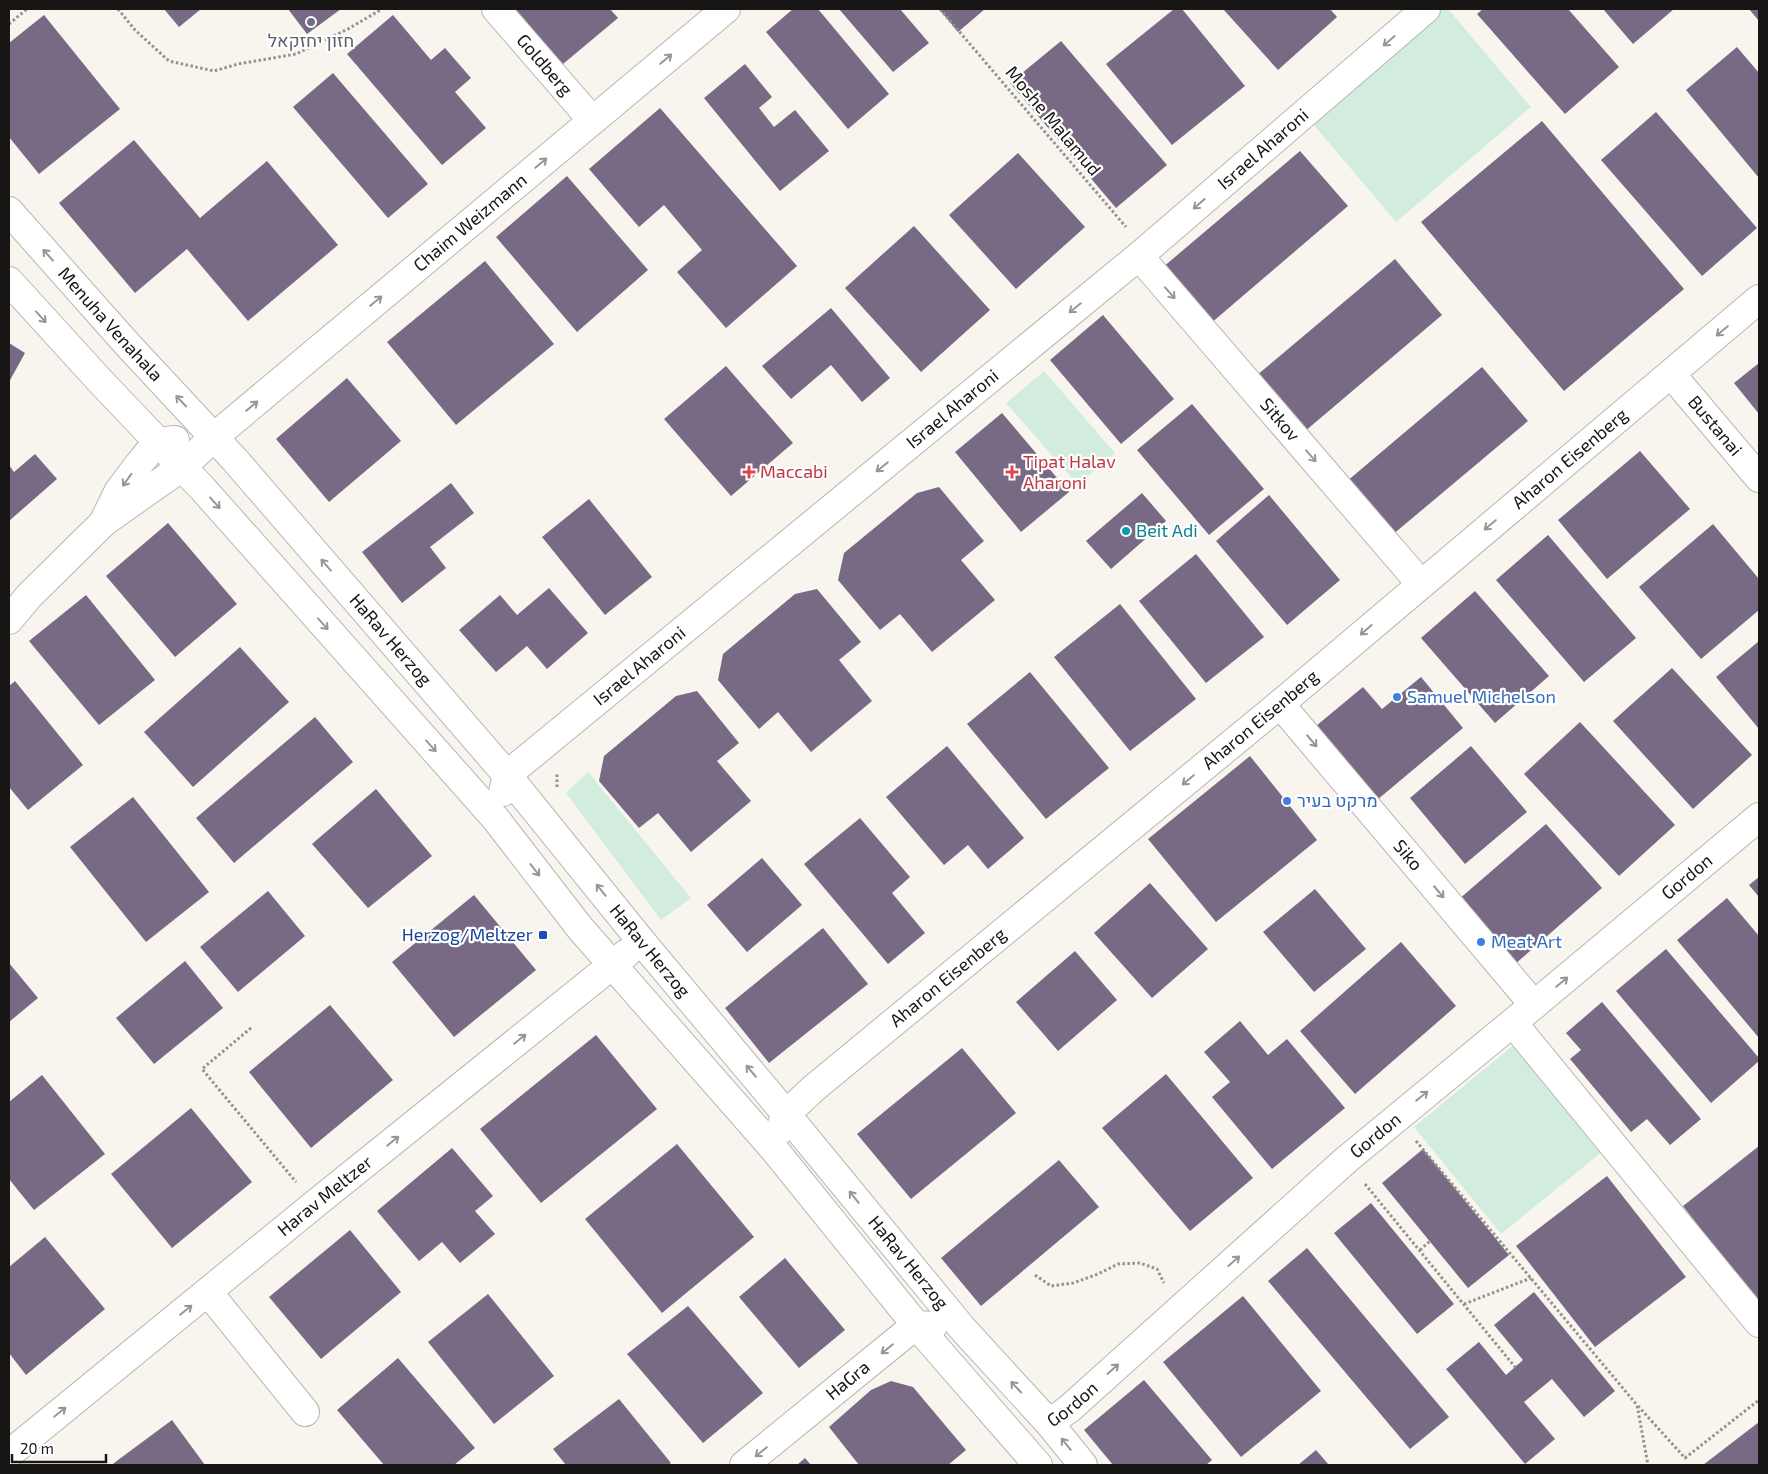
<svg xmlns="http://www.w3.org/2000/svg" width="1768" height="1474" font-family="'Exo 2',Heebo,sans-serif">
	<rect width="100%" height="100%" fill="#f8f5ef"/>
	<path fill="#d2eddd" d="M 1437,9 L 1448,9 L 1531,107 L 1396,222 L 1308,118 Z
		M 1044,371 L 1115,453 L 1078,485 L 1006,403 Z
		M 588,772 L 691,898 L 661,920 L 566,793 Z
		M 1515,1044 L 1603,1151 L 1501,1234 L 1414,1127 Z"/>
	<path fill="#786a85" d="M 164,9 L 201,9 L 179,27 Z
		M 288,9 L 341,9 L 307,34 Z
		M 507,9 L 610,9 L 618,18 L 557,69 Z
		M 793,9 L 818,9 L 889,94 L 848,129 L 766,32 Z
		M 839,9 L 900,9 L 929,43 L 893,72 Z
		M 939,9 L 985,9 L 958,32 Z
		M 1174,9 L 1182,9 L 1245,86 L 1172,145 L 1106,64 Z
		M 1223,9 L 1330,9 L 1337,17 L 1278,70 Z
		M 1483,9 L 1568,9 L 1619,67 L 1565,114 L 1477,14 Z
		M 1603,9 L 1674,9 L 1633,44 Z
		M 1749,9 L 1759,9 L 1759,21 Z
		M 44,15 L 120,109 L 39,174 L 9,137 L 9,43 Z
		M 393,15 L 431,60 L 445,48 L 471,78 L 455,92 L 486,128 L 442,165 L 347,54 Z
		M 1061,41 L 1167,165 L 1116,208 L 1010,83 Z
		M 1737,47 L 1759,73 L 1759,178 L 1686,90 Z
		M 745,64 L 772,97 L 759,108 L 774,127 L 795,110 L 829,151 L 780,191 L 704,98 Z
		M 333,73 L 428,184 L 388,218 L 293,107 Z
		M 660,108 L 797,266 L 726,328 L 677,272 L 702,250 L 664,205 L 639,227 L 589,169 Z
		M 1656,112 L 1757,228 L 1702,276 L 1601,160 Z
		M 1542,121 L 1684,289 L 1564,391 L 1421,222 Z
		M 134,140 L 200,218 L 267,161 L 338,245 L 248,321 L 187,249 L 135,293 L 59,203 Z
		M 1300,151 L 1348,206 L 1210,324 L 1162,268 Z
		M 1018,153 L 1085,227 L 1016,289 L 949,215 Z
		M 567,176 L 648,270 L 577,332 L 496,237 Z
		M 914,226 L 990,310 L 921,372 L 845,288 Z
		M 1395,259 L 1442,315 L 1304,432 L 1256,376 Z
		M 485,261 L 554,344 L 456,425 L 387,342 Z
		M 831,308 L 890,378 L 862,402 L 831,365 L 791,399 L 762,366 Z
		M 1103,315 L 1174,399 L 1121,444 L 1050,360 Z
		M 9,343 L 25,353 L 9,382 Z
		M 1759,363 L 1759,414 L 1734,383 Z
		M 726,366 L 793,443 L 731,496 L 664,419 Z
		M 1482,367 L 1528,421 L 1391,536 L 1346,482 Z
		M 347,378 L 401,441 L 329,502 L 276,439 Z
		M 1192,404 L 1264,489 L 1209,535 L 1137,450 Z
		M 1002,413 L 1069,492 L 1021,532 L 955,452 Z
		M 1640,451 L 1690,509 L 1607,579 L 1558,520 Z
		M 35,454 L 57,479 L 9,521 L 9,465 L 14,472 Z
		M 451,483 L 474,513 L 430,547 L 446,568 L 402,603 L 362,552 Z
		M 939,487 L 984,541 L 961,560 L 995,600 L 932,652 L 900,614 L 880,630 L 838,580 L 844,553 L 917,493 Z
		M 1142,493 L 1166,521 L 1111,569 L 1086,541 Z
		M 1269,495 L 1340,580 L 1287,625 L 1216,541 Z
		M 589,499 L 652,577 L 605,615 L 542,537 Z
		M 168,523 L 237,604 L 175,657 L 106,576 Z
		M 1713,524 L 1759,579 L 1759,610 L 1701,659 L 1639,587 Z
		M 1548,535 L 1636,638 L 1584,682 L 1496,580 Z
		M 1196,554 L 1264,637 L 1206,683 L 1139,601 Z
		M 549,588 L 588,633 L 547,669 L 527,646 L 496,672 L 459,630 L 500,595 L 517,615 Z
		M 817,589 L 861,642 L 839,660 L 872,701 L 811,752 L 778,712 L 759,729 L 718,680 L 723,654 L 795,594 Z
		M 1475,591 L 1549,676 L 1495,723 L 1421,638 Z
		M 86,595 L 155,680 L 99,725 L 29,641 Z
		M 1120,604 L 1196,699 L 1130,751 L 1054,657 Z
		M 1759,641 L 1759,729 L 1716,677 Z
		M 240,647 L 289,702 L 193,787 L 144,732 Z
		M 1672,668 L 1752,755 L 1693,809 L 1613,721 Z
		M 1030,672 L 1109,768 L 1046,819 L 967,724 Z
		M 1421,677 L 1463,728 L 1377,800 L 1316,726 L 1363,687 L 1382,709 Z
		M 15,681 L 83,765 L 28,810 L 9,787 L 9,686 Z
		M 697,691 L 739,743 L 717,761 L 751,801 L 691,852 L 658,813 L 639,828 L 599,781 L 604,756 L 676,696 Z
		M 315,717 L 353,762 L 234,863 L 196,818 Z
		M 1580,722 L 1675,825 L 1619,876 L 1524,774 Z
		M 947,746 L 1024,838 L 988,869 L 968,845 L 944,865 L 886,797 Z
		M 1471,746 L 1527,812 L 1465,864 L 1410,798 Z
		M 1250,756 L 1317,840 L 1216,922 L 1148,839 Z
		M 376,789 L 432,856 L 368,908 L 312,844 Z
		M 133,797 L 209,892 L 146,942 L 70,847 Z
		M 860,818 L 910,877 L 892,893 L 925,933 L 888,964 L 804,864 Z
		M 1546,824 L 1602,888 L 1514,965 L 1458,900 Z
		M 762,858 L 802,905 L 747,952 L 707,905 Z
		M 1759,877 L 1759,897 L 1749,885 Z
		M 1150,883 L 1208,949 L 1152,998 L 1094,933 Z
		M 1315,889 L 1366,949 L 1314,992 L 1263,932 Z
		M 268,891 L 305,936 L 238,992 L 200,947 Z
		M 474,895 L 536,970 L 454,1037 L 392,962 Z
		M 1727,898 L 1759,936 L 1759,1038 L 1677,940 Z
		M 823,928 L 868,984 L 769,1063 L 725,1008 Z
		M 1401,942 L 1456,1006 L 1355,1094 L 1300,1031 Z
		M 1666,949 L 1759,1058 L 1759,1061 L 1711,1103 L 1616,991 Z
		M 1075,951 L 1117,1000 L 1058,1051 L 1016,1002 Z
		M 185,961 L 223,1008 L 154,1064 L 116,1018 Z
		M 9,963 L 38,998 L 9,1022 Z
		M 1602,1002 L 1701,1119 L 1670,1145 L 1647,1119 L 1631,1132 L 1570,1059 L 1581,1050 L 1566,1033 Z
		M 330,1005 L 393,1080 L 311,1148 L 249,1072 Z
		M 1240,1021 L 1268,1055 L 1287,1039 L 1345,1108 L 1272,1169 L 1212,1097 L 1230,1082 L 1204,1052 Z
		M 596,1035 L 657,1109 L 541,1203 L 480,1129 Z
		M 962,1048 L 1016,1113 L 911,1199 L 857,1134 Z
		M 1166,1074 L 1253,1178 L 1190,1231 L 1102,1128 Z
		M 42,1075 L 105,1154 L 34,1210 L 9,1179 L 9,1102 Z
		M 191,1108 L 252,1182 L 172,1248 L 111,1174 Z
		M 677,1144 L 754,1237 L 662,1313 L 585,1219 Z
		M 1759,1146 L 1759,1304 L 1683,1206 Z
		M 452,1148 L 493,1196 L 475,1211 L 495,1234 L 460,1263 L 442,1242 L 419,1261 L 377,1211 Z
		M 1423,1149 L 1509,1255 L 1468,1288 L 1382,1183 Z
		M 1059,1160 L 1099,1207 L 981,1306 L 941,1258 Z
		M 1607,1176 L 1686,1277 L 1595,1347 L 1516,1246 Z
		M 1371,1203 L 1454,1304 L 1417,1334 L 1334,1233 Z
		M 350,1230 L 401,1292 L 321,1359 L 269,1297 Z
		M 45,1237 L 105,1309 L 26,1375 L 9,1353 L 9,1267 Z
		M 1307,1248 L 1449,1417 L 1410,1449 L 1268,1281 Z
		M 785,1258 L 845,1330 L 799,1368 L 739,1297 Z
		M 1534,1292 L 1615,1391 L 1584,1417 L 1552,1379 L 1524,1402 L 1555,1439 L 1525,1464 L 1446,1369 L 1479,1342 L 1506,1375 L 1523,1360 L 1494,1325 Z
		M 488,1294 L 554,1376 L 494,1424 L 428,1342 Z
		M 1243,1296 L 1321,1391 L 1241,1457 L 1163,1362 Z
		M 688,1306 L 763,1393 L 703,1443 L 627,1354 Z
		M 398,1358 L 475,1448 L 454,1465 L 384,1465 L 337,1410 Z
		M 1144,1380 L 1212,1460 L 1206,1465 L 1113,1465 L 1084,1430 Z
		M 891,1381 L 913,1387 L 966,1450 L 948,1465 L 859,1465 L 829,1427 L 871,1390 Z
		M 619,1399 L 671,1463 L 668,1465 L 566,1465 L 553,1449 Z
		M 172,1420 L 205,1465 L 112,1465 L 114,1463 Z
		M 1759,1422 L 1759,1465 L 1703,1465 Z
		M 1316,1450 L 1329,1465 L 1298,1465 Z
		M 805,1458 L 811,1465 L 797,1465 Z"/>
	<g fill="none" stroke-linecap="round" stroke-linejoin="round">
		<defs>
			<g id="minor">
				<path id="s1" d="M 496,9 L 592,120"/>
				<path id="s2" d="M 9,211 L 127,344 L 235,460 L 507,775 L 642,942 L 786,1114 L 962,1328 L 1049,1423 L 1083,1465"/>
				<path id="s3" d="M 1139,256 L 1421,584"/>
				<path d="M 9,281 L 101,382 L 203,489 L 495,818 L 580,928 L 773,1148 L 916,1325 L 1038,1465"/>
				<path id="s4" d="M 1671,374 L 1759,478"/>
				<path d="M 105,519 L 118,492 L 139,464 L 157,442 L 175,440"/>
				<path id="s5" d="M 9,620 L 29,596 L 104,522 L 182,467 L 214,437 L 726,9"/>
				<path id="s6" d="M 1280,704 L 1534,1005"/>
				<path id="s7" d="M 503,792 L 507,775 L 1139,256 L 1426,9"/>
				<path d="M 1513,1023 L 1759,1323"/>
				<path id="s8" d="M 780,1130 L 786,1114 L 814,1088 L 1280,704 L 1759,299"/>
				<path d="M 208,1292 L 305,1412"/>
				<path id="s9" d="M 1049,1423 L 1069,1409 L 1346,1160 L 1534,1005 L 1759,817"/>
				<path id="s10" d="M 9,1454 L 315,1204 L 627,953"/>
				<path id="s11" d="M 744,1465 L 916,1325 L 933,1326"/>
			</g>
		</defs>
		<use href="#minor" stroke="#b9b6b1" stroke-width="30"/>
		<path stroke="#94928e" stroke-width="3" stroke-dasharray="2.5 2.5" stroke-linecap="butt" d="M 118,9 L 135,30 L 169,61 L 214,71 L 238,64 L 296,54 L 348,29 L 382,9
			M 940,9 L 1126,227
			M 9,24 L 27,9
			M 557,787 L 557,773
			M 251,1028 L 202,1069 L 296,1182
			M 1416,1141 L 1637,1405 L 1648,1465
			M 1365,1184 L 1515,1367
			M 1420,1250 L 1430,1241
			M 1035,1275 L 1051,1286 L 1073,1283 L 1098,1274 L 1118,1264 L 1140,1263 L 1157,1269 L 1164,1283
			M 1464,1304 L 1531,1278
			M 1638,1406 L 1685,1458 L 1759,1400"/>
		<use href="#minor" stroke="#fff" stroke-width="28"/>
	</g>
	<defs><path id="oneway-shaft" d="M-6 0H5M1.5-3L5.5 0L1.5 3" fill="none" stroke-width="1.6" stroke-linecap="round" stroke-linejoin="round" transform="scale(1.25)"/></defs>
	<g stroke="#979695">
		<use href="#oneway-shaft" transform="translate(1389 41) rotate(139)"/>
		<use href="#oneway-shaft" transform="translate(666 59) rotate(-40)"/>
		<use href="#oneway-shaft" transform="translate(541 163) rotate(-40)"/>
		<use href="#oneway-shaft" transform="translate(1199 204) rotate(139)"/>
		<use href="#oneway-shaft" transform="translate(48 255) rotate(-132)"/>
		<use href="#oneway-shaft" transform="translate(1170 293) rotate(49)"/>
		<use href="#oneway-shaft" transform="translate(376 301) rotate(-40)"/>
		<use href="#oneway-shaft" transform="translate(1075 308) rotate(141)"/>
		<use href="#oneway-shaft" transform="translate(41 317) rotate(48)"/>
		<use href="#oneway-shaft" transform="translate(1722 331) rotate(140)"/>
		<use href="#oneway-shaft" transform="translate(181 401) rotate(-133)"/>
		<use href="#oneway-shaft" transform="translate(252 406) rotate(-40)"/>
		<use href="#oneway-shaft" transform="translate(1311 456) rotate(49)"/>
		<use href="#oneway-shaft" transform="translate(882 467) rotate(141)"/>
		<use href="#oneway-shaft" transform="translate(127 480) rotate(126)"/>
		<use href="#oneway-shaft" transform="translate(215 503) rotate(48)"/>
		<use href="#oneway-shaft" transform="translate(1490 525) rotate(140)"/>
		<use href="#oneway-shaft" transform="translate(326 565) rotate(-131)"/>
		<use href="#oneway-shaft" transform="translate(323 624) rotate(48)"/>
		<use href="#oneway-shaft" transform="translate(1366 630) rotate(139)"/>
		<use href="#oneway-shaft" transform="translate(1312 741) rotate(50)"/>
		<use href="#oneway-shaft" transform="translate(431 746) rotate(48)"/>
		<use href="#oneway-shaft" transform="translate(1188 780) rotate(140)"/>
		<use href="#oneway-shaft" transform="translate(535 870) rotate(52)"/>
		<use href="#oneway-shaft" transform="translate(601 890) rotate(-129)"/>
		<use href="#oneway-shaft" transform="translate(1439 892) rotate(50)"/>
		<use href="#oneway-shaft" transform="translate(1562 982) rotate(-40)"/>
		<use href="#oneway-shaft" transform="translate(520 1039) rotate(-39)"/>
		<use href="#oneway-shaft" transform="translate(751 1071) rotate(-130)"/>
		<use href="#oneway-shaft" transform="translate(1422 1096) rotate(-39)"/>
		<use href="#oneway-shaft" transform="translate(393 1141) rotate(-39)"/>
		<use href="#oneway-shaft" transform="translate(854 1197) rotate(-129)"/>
		<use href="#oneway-shaft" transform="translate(1234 1261) rotate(-42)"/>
		<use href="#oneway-shaft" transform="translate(186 1310) rotate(-39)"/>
		<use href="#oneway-shaft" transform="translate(887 1349) rotate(141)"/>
		<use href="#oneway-shaft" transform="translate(1113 1369) rotate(-42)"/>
		<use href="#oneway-shaft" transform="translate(1016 1387) rotate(-133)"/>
		<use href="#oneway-shaft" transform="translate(60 1412) rotate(-39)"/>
		<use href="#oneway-shaft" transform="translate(1066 1444) rotate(-129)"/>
		<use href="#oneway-shaft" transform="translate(761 1452) rotate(141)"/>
	</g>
	<circle fill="#6b7280" stroke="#fff" stroke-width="2" cx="311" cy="22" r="5"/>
	<g fill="#e0444e" stroke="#fff" stroke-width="2">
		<path d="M746.5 464.5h5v5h5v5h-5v5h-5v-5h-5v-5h5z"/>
		<path d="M1009.5 464.5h5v5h5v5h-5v5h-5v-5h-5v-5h5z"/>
	</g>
	<circle fill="#0f9aa8" stroke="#fff" stroke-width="2" cx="1126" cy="531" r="5"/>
	<g fill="#3f7fe0" stroke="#fff" stroke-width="2">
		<circle cx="1397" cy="697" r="5"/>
		<circle cx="1287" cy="801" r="5"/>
		<circle cx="1481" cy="942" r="5"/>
	</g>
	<rect fill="#1a4fb4" stroke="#fff" stroke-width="2" x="538" y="930" width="10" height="10" rx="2.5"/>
	<g text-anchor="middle" stroke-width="4.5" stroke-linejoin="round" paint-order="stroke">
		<g font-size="18" fill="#5b616d" stroke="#fff">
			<text x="311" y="47">חזון יחזקאל</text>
		</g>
		<g font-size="18" fill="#171614" stroke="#fff">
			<text dy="6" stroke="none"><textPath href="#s1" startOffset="74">Goldberg</textPath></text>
			<text transform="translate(1053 121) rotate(50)" y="6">Moshe Malamud</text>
			<text dy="6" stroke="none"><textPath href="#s7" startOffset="999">Israel Aharoni</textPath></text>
			<text dy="6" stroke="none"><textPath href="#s5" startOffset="610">Chaim Weizmann</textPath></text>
			<text dy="6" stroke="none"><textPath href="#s2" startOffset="152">Menuha Venahala</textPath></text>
			<text dy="6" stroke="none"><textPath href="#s7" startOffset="594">Israel Aharoni</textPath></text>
			<text dy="6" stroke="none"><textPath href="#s3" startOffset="216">Sitkov</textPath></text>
			<text dy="6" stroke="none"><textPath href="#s4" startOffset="68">Bustanai</textPath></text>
			<text dy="6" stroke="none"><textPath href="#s8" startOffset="1039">Aharon Eisenberg</textPath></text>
			<text dy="6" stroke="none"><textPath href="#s2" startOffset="574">HaRav Herzog</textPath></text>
			<text dy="6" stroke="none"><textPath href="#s7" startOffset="189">Israel Aharoni</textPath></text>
			<text dy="6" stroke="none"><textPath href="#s8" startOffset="634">Aharon Eisenberg</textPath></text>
			<text dy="6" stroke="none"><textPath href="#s6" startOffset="198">Siko</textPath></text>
			<text dy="6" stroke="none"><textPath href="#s9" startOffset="840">Gordon</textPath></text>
			<text dy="6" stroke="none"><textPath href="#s2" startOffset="979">HaRav Herzog</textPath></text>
			<text dy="6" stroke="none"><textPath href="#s8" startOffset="229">Aharon Eisenberg</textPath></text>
			<text dy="6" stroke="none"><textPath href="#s9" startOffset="435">Gordon</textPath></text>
			<text dy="6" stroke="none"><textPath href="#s10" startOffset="408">Harav Meltzer</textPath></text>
			<text dy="6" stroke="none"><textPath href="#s2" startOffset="1384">HaRav Herzog</textPath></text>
			<text dy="6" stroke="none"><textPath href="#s11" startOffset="134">HaGra</textPath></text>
			<text dy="6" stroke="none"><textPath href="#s9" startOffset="30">Gordon</textPath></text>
		</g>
		<g font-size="18" fill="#be3a42" stroke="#fff" text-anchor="start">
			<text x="1023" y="468">Tipat Halav<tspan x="1023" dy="21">Aharoni</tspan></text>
			<text x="760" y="478">Maccabi</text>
		</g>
		<g font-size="18" fill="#0d838f" stroke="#fff" text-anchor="start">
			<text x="1136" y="537">Beit Adi</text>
		</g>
		<g font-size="18" fill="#366cbe" stroke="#fff" text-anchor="start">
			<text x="1407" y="703">Samuel Michelson</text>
			<text x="1297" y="807">מרקט בעיר</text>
			<text x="1491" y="948">Meat Art</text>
		</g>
		<g font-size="18" fill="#164399" stroke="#fff" text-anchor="end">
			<text x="533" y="941">Herzog/Meltzer</text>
		</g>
	</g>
	<rect width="1768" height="1474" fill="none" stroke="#171614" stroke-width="20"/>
	<path d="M12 1454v8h94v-8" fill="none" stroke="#171614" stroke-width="2.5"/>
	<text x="20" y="1454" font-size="15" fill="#171614" stroke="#ffffff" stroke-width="4" paint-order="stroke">20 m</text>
</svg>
